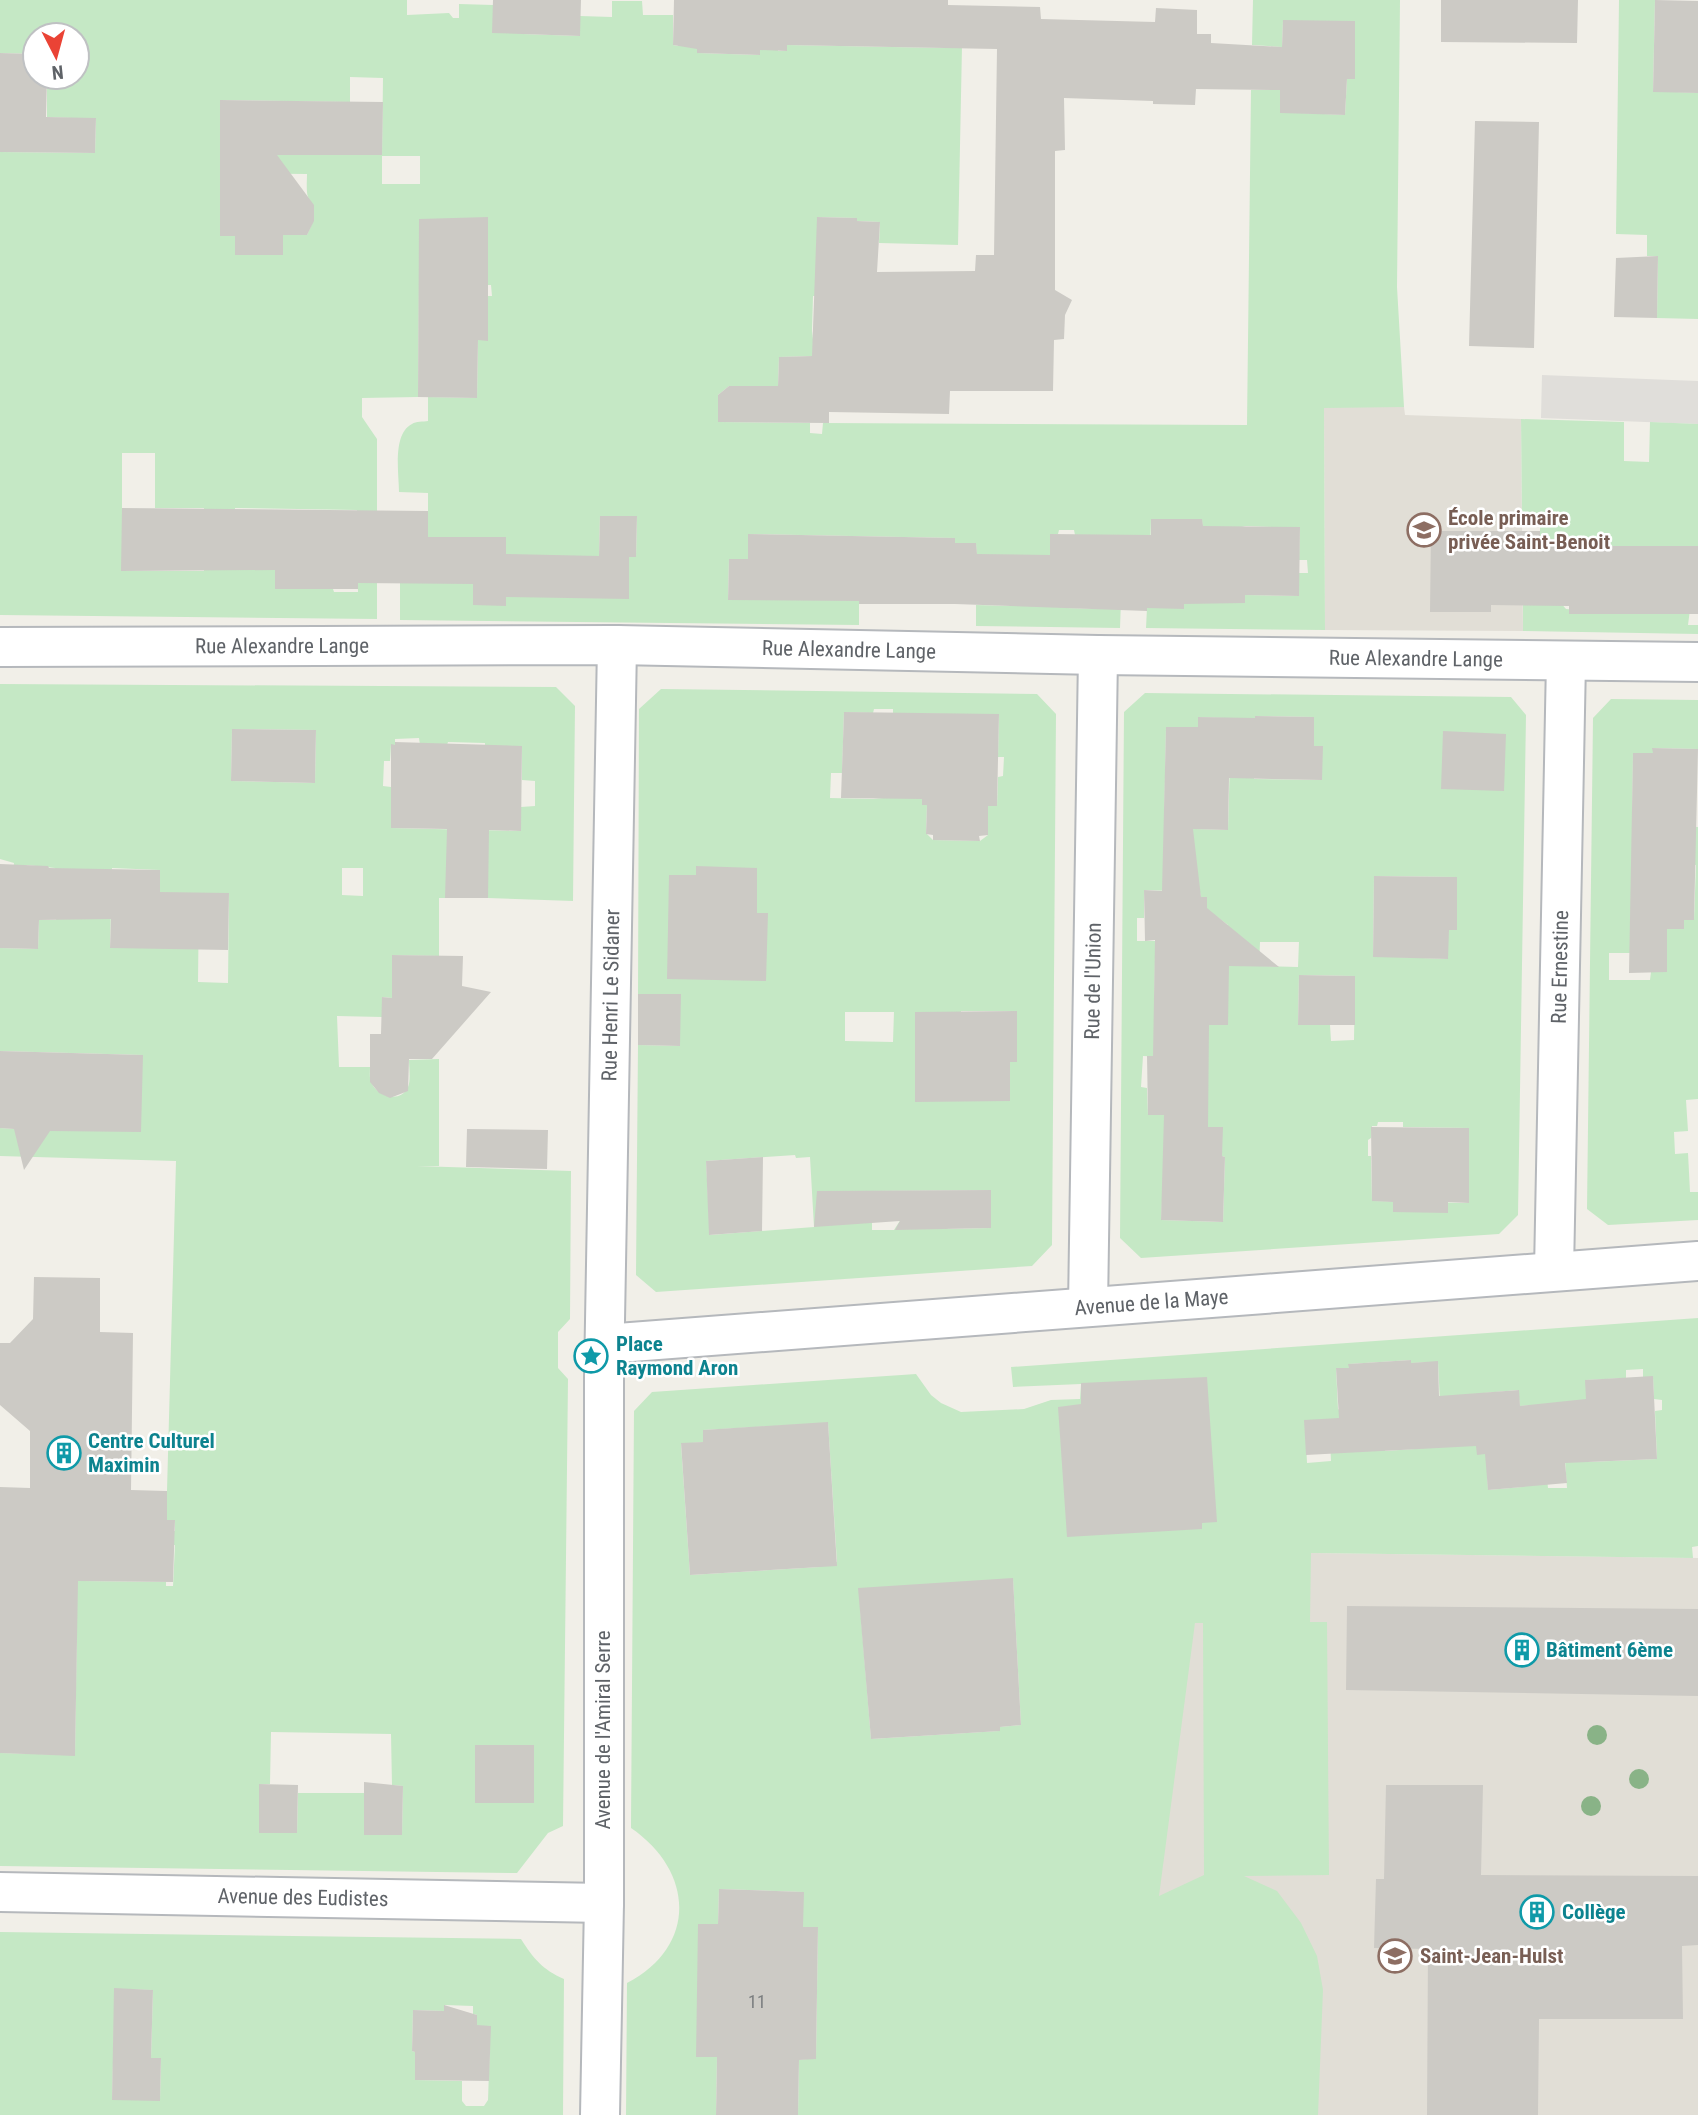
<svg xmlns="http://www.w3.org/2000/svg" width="1698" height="2115" font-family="'Roboto Condensed',sans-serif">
	<rect width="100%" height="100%" fill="#f1efe8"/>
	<path fill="#e0deda" d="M 1542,375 L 1698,381 L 1698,424 L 1541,418 Z"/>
	<path fill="#e1ded6" d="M 1324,407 L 1404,407 L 1405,415 L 1521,419 L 1523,631 L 1325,630 Z
		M 1311,1553 L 1698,1558 L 1698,2115 L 1071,2115 L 1195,1622 L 1203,1623 Z"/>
	<path fill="#c5e8c5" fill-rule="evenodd" d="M 0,0 L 407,0 L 407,15 L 449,13 L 453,18 L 459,18 L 459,4 L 493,5 L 523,34 L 579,36 L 580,16 L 612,17 L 612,1 L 642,1 L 643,15 L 673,15 L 673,45 L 678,46 L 679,42 L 697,38 L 698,53 L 759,55 L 760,42 L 777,45 L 778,51 L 786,51 L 787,45 L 944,48 L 962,46 L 958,245 L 879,243 L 880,222 L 857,221 L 857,218 L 817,217 L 831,296 L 813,296 L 812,331 L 815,356 L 779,357 L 778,386 L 729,386 L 718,395 L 718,422 L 810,423 L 810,433 L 822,434 L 823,423 L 1247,425 L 1251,90 L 1280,90 L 1280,112 L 1345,115 L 1347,79 L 1355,79 L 1283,21 L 1282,47 L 1252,45 L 1253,0 L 1400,0 L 1397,287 L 1404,407 L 1324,408 L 1325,630 L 1146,628 L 1147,608 L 1184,603 L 1245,602 L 1245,595 L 1299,596 L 1299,573 L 1308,573 L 1307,560 L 1299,560 L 1300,528 L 1246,526 L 1203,535 L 1202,519 L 1151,519 L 1150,553 L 1075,535 L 1074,530 L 1059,530 L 1058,534 L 1050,535 L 1050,555 L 1065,599 L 1066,608 L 1097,609 L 1121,600 L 1120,628 L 976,626 L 976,605 L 1010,606 L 977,561 L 976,543 L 955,543 L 955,538 L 749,534 L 748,559 L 729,559 L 728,599 L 840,600 L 859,581 L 859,625 L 400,620 L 400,569 L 473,584 L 473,605 L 506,605 L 506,538 L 428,537 L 428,493 L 399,492 C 399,474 392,434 412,424 C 416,421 423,422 428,421 L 428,397 L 477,398 L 478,340 L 488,340 L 488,296 L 492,296 L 491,285 L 419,285 L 418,397 L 362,398 L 362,417 L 377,439 L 377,619 L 0,615 L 0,152 L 95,153 L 96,119 L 47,117 L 47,77 L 77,77 L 77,35 L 35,35 L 35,54 L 0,53 ZM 350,77 L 383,78 L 382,155 L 320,155 L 220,135 L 221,100 L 350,102 ZM 382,156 L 420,156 L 420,184 L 382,184 ZM 220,173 L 307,174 C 307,181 306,191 308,197 C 316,215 316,216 307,235 L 283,235 L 283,255 L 236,255 L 235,236 L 220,236 ZM 122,453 L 155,453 L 155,508 L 204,508 L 204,571 L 122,571 ZM 235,508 L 357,510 L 358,592 L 334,592 L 333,589 L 276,589 L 275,570 L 235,569 ZM 600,516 L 637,516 L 636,557 L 629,557 L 629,599 L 599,556 Z
		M 1619,0 L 1655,0 L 1653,91 L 1698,93 L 1698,319 L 1657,318 L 1658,256 L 1647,256 L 1647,235 L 1616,234 Z
		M 1521,419 L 1624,422 L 1624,461 L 1649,462 L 1650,422 L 1698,424 L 1698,546 L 1688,625 L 1698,625 L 1698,634 L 1523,631 L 1523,605 L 1559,601 L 1566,609 L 1606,613 L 1606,546 L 1540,546 L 1540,517 L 1522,516 Z
		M 0,684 L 556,687 L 575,706 L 573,901 L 488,898 L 488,871 L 445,898 L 439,898 L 439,956 L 392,955 L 392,998 L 382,997 L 382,1017 L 337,1016 L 339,1067 L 370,1067 C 370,1073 369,1079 372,1084 C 378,1096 400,1104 408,1087 C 411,1080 409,1067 409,1060 L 439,1059 L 439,1166 L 417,1166 L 571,1171 L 570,1319 L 558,1332 L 558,1368 L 568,1379 L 563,1826 L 548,1833 L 517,1873 L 0,1866 L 0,1753 L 75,1755 L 77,1622 L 0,1580 L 166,1582 L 166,1586 L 173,1586 L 175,1545 L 166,1545 L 166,1531 L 175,1531 L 175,1520 L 167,1520 L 167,1491 L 176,1161 L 0,1156 L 0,1128 L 47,1131 L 143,1055 L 0,1051 L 0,948 L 38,949 L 39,920 L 56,920 L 55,868 L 27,865 L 13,875 L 14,863 L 0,859 ZM 232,729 L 316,730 L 315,783 L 231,781 ZM 419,738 L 420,745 L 447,745 L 448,742 L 485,743 L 485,746 L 522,746 L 522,780 L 535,781 L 535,806 L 521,807 L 520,831 L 391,828 L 391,787 L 383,786 L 384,761 L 390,761 L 391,745 L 395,745 L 395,739 ZM 112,868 L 160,870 L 160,948 L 110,948 ZM 342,868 L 363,868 L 363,896 L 342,895 ZM 199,893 L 229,894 L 228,983 L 198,982 ZM 271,1732 L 391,1734 L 392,1785 L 403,1786 L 402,1834 L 364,1835 L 364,1793 L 298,1793 L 297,1833 L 259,1833 L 259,1784 L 270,1784 ZM 475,1745 L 534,1745 L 534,1803 L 475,1803 Z
		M 661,689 L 1037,694 L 1056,714 L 1052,1245 L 1032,1266 L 656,1292 L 636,1275 L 638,1045 L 680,1046 L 680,994 L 638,994 L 639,709 ZM 874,709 L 893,709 L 893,713 L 999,715 L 998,757 L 1004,757 L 1003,776 L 998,777 L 997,806 L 988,806 L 988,835 L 980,841 L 933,840 L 926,833 L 927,805 L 922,805 L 923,794 L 873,799 L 830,798 L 831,773 L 842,773 L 844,712 L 873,713 ZM 961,1011 L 1010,1011 L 1010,1101 L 915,1101 L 915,1038 L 961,1037 ZM 845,1012 L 894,1012 L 893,1042 L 845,1041 ZM 795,1155 L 796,1158 L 810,1157 L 814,1227 L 710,1235 L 706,1161 ZM 991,1190 L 991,1228 L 948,1229 L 937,1215 L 903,1216 L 894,1230 L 872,1230 L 872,1191 Z
		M 1145,693 L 1511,697 L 1526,715 L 1518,1215 L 1499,1234 L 1141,1258 L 1120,1238 L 1124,712 ZM 1255,716 L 1314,717 L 1314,746 L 1322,747 L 1322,780 L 1254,779 ZM 1198,717 L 1223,718 L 1222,758 L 1230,759 L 1228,830 L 1164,828 L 1166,727 L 1198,727 ZM 1374,876 L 1457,877 L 1457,915 L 1449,916 L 1447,959 L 1373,956 ZM 1144,890 L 1200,892 L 1201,897 L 1207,897 L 1207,916 L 1216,916 L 1228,925 L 1227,941 L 1137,941 L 1137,918 L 1144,918 ZM 1260,942 L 1299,942 L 1298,967 L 1259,966 ZM 1155,957 L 1215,958 L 1213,1008 L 1228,1009 L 1228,1025 L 1202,1025 L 1202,1057 L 1208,1057 L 1208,1115 L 1148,1115 L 1147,1088 L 1141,1087 L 1143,1056 L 1165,1057 L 1166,1025 L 1154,1024 ZM 1299,975 L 1355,976 L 1354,1040 L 1331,1041 L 1330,1025 L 1298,1025 ZM 1378,1122 L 1403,1122 L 1403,1127 L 1469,1128 L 1469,1203 L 1372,1201 L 1371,1156 L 1368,1156 L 1368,1140 L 1371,1138 L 1372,1126 L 1377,1126 ZM 1222,1127 L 1222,1156 L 1225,1157 L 1223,1222 L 1161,1220 L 1166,1128 Z
		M 1611,699 L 1698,700 L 1698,749 L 1653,748 L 1653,753 L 1633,753 L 1632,826 L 1698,827 L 1698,1099 L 1686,1100 L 1688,1131 L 1674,1132 L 1675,1154 L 1688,1153 L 1690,1192 L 1698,1192 L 1698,1220 L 1608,1225 L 1587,1209 L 1593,718 ZM 1632,864 L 1696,865 L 1694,920 L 1684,920 L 1684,929 L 1665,929 ZM 1609,953 L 1650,953 L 1650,958 L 1667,957 L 1667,972 L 1651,972 L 1650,980 L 1609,980 Z
		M 1698,1318 L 1698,1546 L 1692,1547 L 1693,1558 L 1311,1553 L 1310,1622 L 1327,1622 L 1329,1875 L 1244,1876 L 1277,1891 L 1301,1923 L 1317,1956 L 1323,1990 L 1318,2115 L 798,2115 L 799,2060 L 816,2058 L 818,1927 L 803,1927 L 803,1892 L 719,1889 L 718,1924 L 697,2057 L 717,2057 L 716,2114 L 725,2115 L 626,2115 L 627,1983 C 698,1946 694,1871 631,1828 L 631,1824 L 634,1411 L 652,1392 L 916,1374 L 931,1395 L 941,1403 L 961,1412 L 1024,1409 L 1051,1400 L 1080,1399 L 1081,1384 L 1013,1387 L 1011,1367 ZM 1411,1360 L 1411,1363 L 1438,1362 L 1442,1443 L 1415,1449 L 1385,1451 L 1385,1437 L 1338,1409 L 1336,1368 L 1349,1368 L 1349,1364 ZM 1643,1369 L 1643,1377 L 1653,1377 L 1654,1399 L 1662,1400 L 1662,1410 L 1655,1411 L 1657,1459 L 1589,1462 L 1586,1380 L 1626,1378 L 1626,1370 ZM 1518,1390 L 1520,1406 L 1532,1405 L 1564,1446 L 1567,1488 L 1548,1488 L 1547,1478 L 1522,1487 L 1488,1490 L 1484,1393 ZM 1329,1419 L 1331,1461 L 1307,1463 L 1305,1421 ZM 828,1423 L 837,1562 L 821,1563 L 820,1567 L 690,1575 L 681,1444 L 703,1442 L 703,1430 ZM 1013,1579 L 1021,1725 L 1000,1727 L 999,1731 L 871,1739 L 860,1606 ZM 1195,1623 L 1203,1623 L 1204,1875 L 1159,1896 Z
		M 0,1932 L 521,1939 C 533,1958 543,1970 564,1979 L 563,2115 L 0,2115 ZM 115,1989 L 153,1990 L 151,2058 L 161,2059 L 160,2100 L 112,2100 ZM 445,2005 L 473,2006 L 473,2014 L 477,2015 L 477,2025 L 490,2042 L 488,2100 L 484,2106 L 466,2106 L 462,2101 L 462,2081 L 415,2080 L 415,2052 L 412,2051 L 413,2010 L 444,2011 Z"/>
	<path fill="#cccac5" d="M 493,0 L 581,0 L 580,36 L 492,33 Z
		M 674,0 L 948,0 L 948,5 L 1040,7 L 1041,19 L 1155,22 L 1156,8 L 1197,10 L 1197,34 L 1211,34 L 1211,43 L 1282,47 L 1283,20 L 1355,21 L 1355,79 L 1347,79 L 1345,115 L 1280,113 L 1280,90 L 1196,89 L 1195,105 L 1153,104 L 1153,101 L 1064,98 L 1065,150 L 1055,151 L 1055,290 L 1072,300 L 1065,315 L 1064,339 L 1054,340 L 1053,391 L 950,391 L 949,414 L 829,412 L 829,423 L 718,422 L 718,395 L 729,386 L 778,386 L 779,357 L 812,356 L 817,217 L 857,218 L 857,221 L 880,222 L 877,272 L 975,271 L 976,255 L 994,255 L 997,49 L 787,45 L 787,51 L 760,50 L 760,55 L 697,53 L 697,49 L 673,45 Z
		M 1441,0 L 1578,0 L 1577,43 L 1441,42 Z
		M 1655,0 L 1698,1 L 1698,93 L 1653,92 Z
		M 0,53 L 35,54 L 35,77 L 47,77 L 46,117 L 96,118 L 95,153 L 0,152 Z
		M 220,100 L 383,102 L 382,155 L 277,155 L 314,205 L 314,221 L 307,235 L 283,235 L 283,255 L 235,255 L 235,236 L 220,236 Z
		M 1475,121 L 1539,122 L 1534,348 L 1469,346 Z
		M 488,217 L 488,341 L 478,340 L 477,398 L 418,397 L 419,219 Z
		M 1658,256 L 1657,318 L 1614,317 L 1616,258 Z
		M 122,508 L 428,511 L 428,537 L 506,537 L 506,554 L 599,556 L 600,516 L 637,516 L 636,557 L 629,557 L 629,599 L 506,597 L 506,606 L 473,605 L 473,584 L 358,583 L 358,589 L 275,589 L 275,570 L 121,571 Z
		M 1151,519 L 1202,519 L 1203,526 L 1300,527 L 1299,596 L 1245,595 L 1245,603 L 1184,604 L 1184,609 L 1147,608 L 1147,611 L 955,604 L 859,604 L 859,601 L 728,600 L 729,559 L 748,559 L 748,534 L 955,538 L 955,543 L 976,543 L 977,554 L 1050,555 L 1050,534 L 1151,535 Z
		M 1431,531 L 1540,531 L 1540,546 L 1698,546 L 1698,614 L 1569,614 L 1569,606 L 1491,605 L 1491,612 L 1430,612 Z
		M 844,712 L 999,714 L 997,806 L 988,806 L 988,835 L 979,836 L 980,841 L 933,840 L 933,835 L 926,834 L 927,805 L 922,805 L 922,799 L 841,798 Z
		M 1255,716 L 1314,717 L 1314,746 L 1323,746 L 1322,780 L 1229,778 L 1228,830 L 1193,829 L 1201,897 L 1207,897 L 1207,908 L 1279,967 L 1229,966 L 1228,1025 L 1209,1025 L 1208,1127 L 1223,1127 L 1222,1156 L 1225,1157 L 1223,1222 L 1161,1220 L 1164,1115 L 1148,1115 L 1147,1056 L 1153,1056 L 1155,940 L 1145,941 L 1144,890 L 1162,891 L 1166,727 L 1198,727 L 1198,717 L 1255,718 Z
		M 232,729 L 316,730 L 315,783 L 231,781 Z
		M 1443,731 L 1506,734 L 1504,791 L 1441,789 Z
		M 395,742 L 522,746 L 521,831 L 489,830 L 488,898 L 445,898 L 447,829 L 391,828 L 391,744 L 395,745 Z
		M 1652,748 L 1698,749 L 1694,920 L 1684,920 L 1684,929 L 1667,929 L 1667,972 L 1629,973 L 1633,753 L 1653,753 Z
		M 0,864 L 48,866 L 49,868 L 160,870 L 160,892 L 229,893 L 228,950 L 110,948 L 111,919 L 39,920 L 38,949 L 0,948 Z
		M 696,866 L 757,868 L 757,913 L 768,913 L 766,981 L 667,979 L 669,875 L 696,875 Z
		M 1374,876 L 1457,877 L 1457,930 L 1449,930 L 1448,959 L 1373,957 Z
		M 392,955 L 463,956 L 462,986 L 491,992 L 432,1059 L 409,1059 L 408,1091 L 390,1098 L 379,1093 L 370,1082 L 370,1034 L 381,1034 L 382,997 L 392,998 Z
		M 1299,975 L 1355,976 L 1355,1025 L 1298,1025 Z
		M 638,994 L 681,994 L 680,1046 L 638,1045 Z
		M 1017,1011 L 1017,1062 L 1010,1062 L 1010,1101 L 915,1102 L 915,1012 Z
		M 0,1051 L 143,1055 L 141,1132 L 50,1131 L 24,1170 L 14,1129 L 0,1128 Z
		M 1371,1127 L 1469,1128 L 1469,1203 L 1448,1202 L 1448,1213 L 1393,1212 L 1393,1202 L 1372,1201 Z
		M 467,1129 L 548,1130 L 547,1169 L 466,1167 Z
		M 763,1157 L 762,1231 L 709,1235 L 706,1161 Z
		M 991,1190 L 991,1228 L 895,1230 L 900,1221 L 814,1227 L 817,1191 Z
		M 34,1277 L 100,1278 L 100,1332 L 133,1333 L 131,1490 L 167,1491 L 167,1520 L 175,1520 L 173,1582 L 78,1581 L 75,1756 L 0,1753 L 0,1487 L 30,1488 L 30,1431 L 0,1405 L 0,1343 L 10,1343 L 33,1319 Z
		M 1411,1360 L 1411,1363 L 1438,1361 L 1439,1396 L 1519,1390 L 1520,1406 L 1586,1399 L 1585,1380 L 1653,1376 L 1657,1459 L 1565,1463 L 1567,1483 L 1488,1490 L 1485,1454 L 1477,1455 L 1476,1446 L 1306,1455 L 1304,1420 L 1339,1418 L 1336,1368 L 1349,1368 L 1348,1364 Z
		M 1207,1377 L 1217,1522 L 1202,1523 L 1202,1529 L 1067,1537 L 1058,1407 L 1081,1404 L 1081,1383 Z
		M 828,1422 L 837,1566 L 690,1575 L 681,1443 L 703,1442 L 703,1430 Z
		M 1013,1578 L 1021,1725 L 1000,1727 L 1000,1731 L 871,1739 L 858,1588 Z
		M 1347,1606 L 1698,1609 L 1698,1696 L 1346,1690 Z
		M 475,1745 L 534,1745 L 534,1803 L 475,1803 Z
		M 364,1782 L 403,1786 L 402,1835 L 364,1835 Z
		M 259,1784 L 298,1785 L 297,1833 L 259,1833 Z
		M 1386,1785 L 1483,1785 L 1481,1875 L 1698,1876 L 1698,1945 L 1682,1946 L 1683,2019 L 1539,2019 L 1538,2115 L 1427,2115 L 1428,1949 L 1374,1948 L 1376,1879 L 1384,1879 Z
		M 719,1889 L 804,1892 L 803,1927 L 818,1927 L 816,2059 L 799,2060 L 798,2115 L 716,2115 L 717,2057 L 696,2057 L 698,1924 L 718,1924 Z
		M 114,1988 L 153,1990 L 151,2058 L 161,2058 L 160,2101 L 112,2100 Z
		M 444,2005 L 477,2015 L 477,2025 L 491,2026 L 489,2081 L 415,2080 L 415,2052 L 412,2051 L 413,2010 L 444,2011 Z"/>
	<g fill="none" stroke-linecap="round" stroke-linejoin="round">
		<defs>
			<g id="minor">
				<path id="s1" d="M 0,647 L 617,645 L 1098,655 L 1698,662"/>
				<path id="s2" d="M 1554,1271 L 1566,661"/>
				<path id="s3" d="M 1088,1307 L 1098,655"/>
				<path id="s4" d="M 605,1344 L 1698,1261"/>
				<path id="s5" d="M 0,1892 L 604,1903"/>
				<path id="s6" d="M 600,2115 L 604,1903 L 604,1377 L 617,645"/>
			</g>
		</defs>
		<use href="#minor" stroke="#b5b8bc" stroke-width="42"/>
		<use href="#minor" stroke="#fff" stroke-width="38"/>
	</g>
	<g fill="#89b387">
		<circle cx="1597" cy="1735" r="10"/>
		<circle cx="1639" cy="1779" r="10"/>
		<circle cx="1591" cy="1806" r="10"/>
	</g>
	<defs>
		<symbol id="school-ring" viewBox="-11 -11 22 22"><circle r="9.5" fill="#fff" stroke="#8d6e63" stroke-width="1.5"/><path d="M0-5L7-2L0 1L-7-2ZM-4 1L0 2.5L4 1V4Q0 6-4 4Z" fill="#8d6e63"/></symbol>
		<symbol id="sight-ring" viewBox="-11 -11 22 22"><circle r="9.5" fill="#fff" stroke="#0f9aa8" stroke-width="1.5"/><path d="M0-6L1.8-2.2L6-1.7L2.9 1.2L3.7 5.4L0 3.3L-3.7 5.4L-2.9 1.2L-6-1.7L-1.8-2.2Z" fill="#0f9aa8"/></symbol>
		<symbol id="building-ring" viewBox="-11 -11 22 22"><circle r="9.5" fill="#fff" stroke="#0f9aa8" stroke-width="1.5"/><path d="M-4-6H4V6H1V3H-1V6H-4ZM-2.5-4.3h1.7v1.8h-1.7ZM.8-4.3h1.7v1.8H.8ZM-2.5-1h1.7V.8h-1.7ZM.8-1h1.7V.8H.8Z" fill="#0f9aa8"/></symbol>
	</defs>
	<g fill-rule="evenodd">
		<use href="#school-ring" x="1405" y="511" width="38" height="38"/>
		<use href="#sight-ring" x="572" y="1337" width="38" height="38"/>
		<use href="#building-ring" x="45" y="1434" width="38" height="38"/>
		<use href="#building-ring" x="1503" y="1631" width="38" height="38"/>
		<use href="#building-ring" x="1518" y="1893" width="38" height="38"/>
		<use href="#school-ring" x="1376" y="1937" width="38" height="38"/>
	</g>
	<g text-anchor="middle" stroke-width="5" stroke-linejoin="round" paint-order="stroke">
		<g font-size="18" fill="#7a7d7f">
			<text x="757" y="2008">11</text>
		</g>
		<g font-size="21" font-weight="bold" fill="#785e54" stroke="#fff" text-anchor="start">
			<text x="1448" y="525">École primaire<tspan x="1448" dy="24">privée Saint-Benoit</tspan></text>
			<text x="1420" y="1963">Saint-Jean-Hulst</text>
		</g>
		<g font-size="21" fill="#5f6368" stroke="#fff">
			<text dy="7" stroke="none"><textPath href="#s1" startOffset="282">Rue Alexandre Lange</textPath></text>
			<text dy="7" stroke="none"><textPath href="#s1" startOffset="849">Rue Alexandre Lange</textPath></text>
			<text dy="7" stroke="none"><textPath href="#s1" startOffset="1416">Rue Alexandre Lange</textPath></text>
			<text dy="7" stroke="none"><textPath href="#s2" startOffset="304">Rue Ernestine</textPath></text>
			<text dy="7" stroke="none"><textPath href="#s3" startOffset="326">Rue de l'Union</textPath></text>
			<text dy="7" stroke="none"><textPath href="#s6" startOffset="1120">Rue Henri Le Sidaner</textPath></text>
			<text dy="7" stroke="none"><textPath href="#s4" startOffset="548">Avenue de la Maye</textPath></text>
			<text transform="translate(603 1730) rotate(-90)" y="7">Avenue de l'Amiral Serre</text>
			<text dy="7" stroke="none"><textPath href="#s5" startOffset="303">Avenue des Eudistes</textPath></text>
		</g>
		<g font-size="21" font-weight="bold" fill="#0d838f" stroke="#fff" text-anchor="start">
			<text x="616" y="1351">Place<tspan x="616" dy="24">Raymond Aron</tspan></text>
			<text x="88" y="1448">Centre Culturel<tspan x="88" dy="24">Maximin</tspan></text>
			<text x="1546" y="1657">Bâtiment 6ème</text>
			<text x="1562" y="1919">Collège</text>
		</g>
	</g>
	<g transform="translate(56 56) rotate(174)"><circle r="33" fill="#ffffff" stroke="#bfc1c3" stroke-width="2"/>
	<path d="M0-5L12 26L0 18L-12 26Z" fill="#ea4335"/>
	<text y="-10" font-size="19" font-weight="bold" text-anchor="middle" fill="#5f6368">N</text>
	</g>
</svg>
